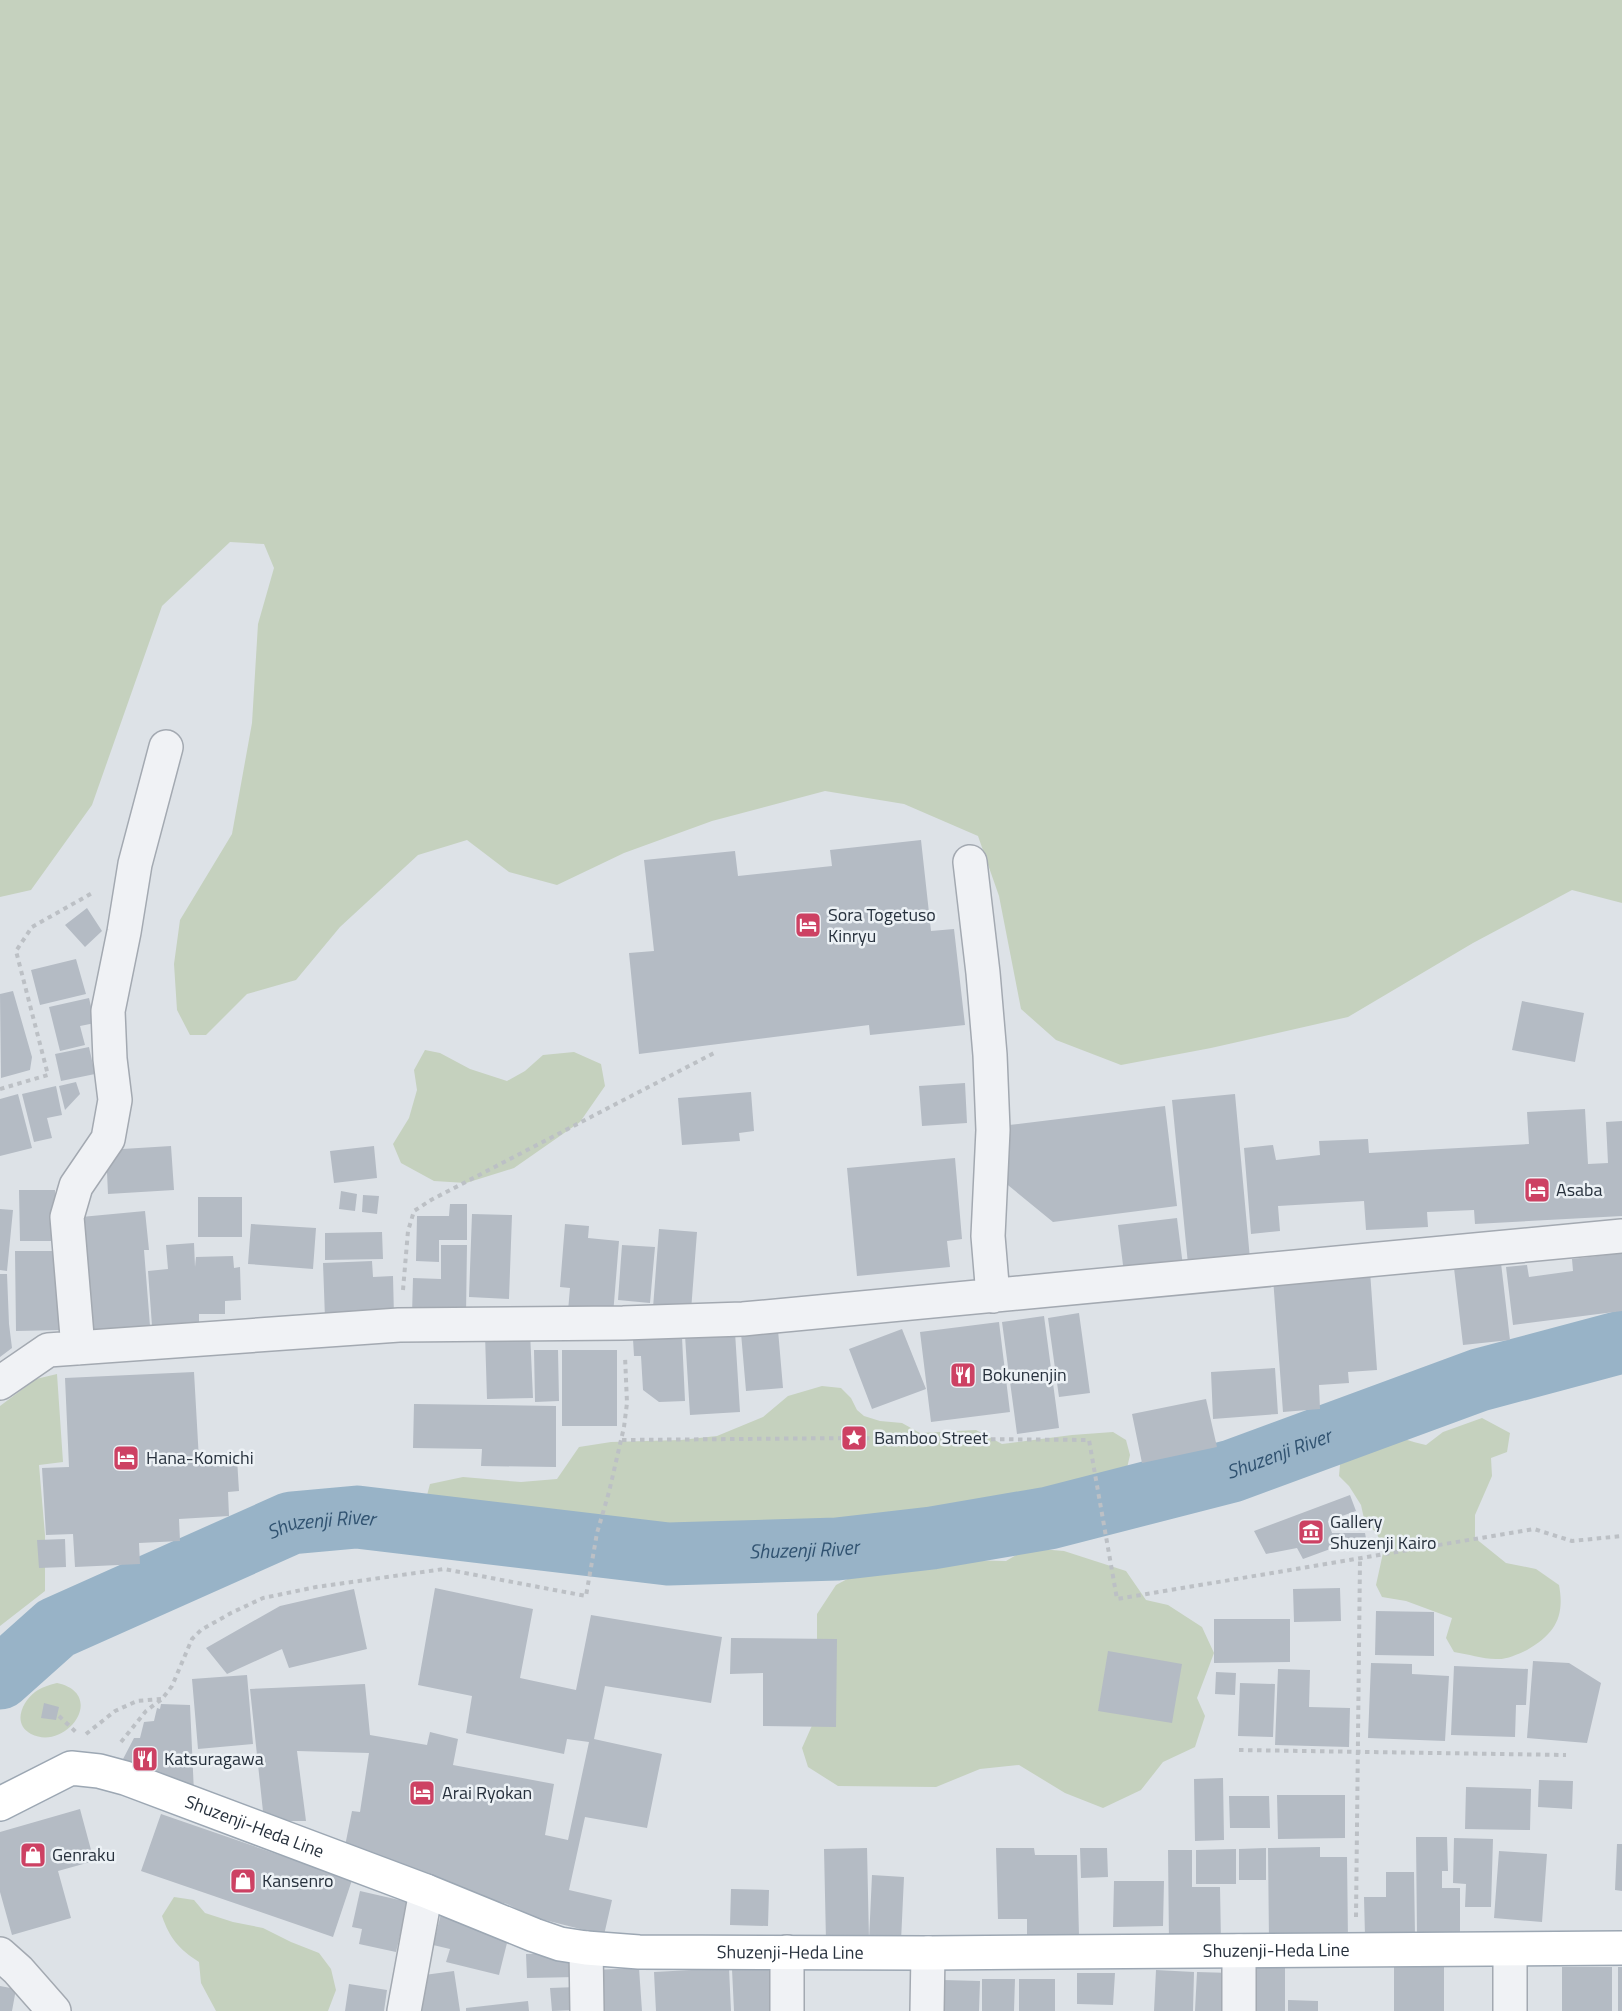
<svg xmlns="http://www.w3.org/2000/svg" width="1622" height="2011" font-family="'Titillium Web',sans-serif">
	<rect width="100%" height="100%" fill="#dde2e7"/>
	<path fill="#c5d1be" d="M 0,0 L 1622,0 L 1622,903 L 1572,890 L 1473,943 L 1348,1017 L 1211,1048 L 1121,1065 L 1056,1040 L 1021,1009 L 999,896 L 978,836 L 904,804 L 825,791 L 712,821 L 624,853 L 557,885 L 509,872 L 467,840 L 418,855 L 340,927 L 296,980 L 247,994 L 206,1035 L 190,1035 L 177,1010 L 174,964 L 180,920 L 232,834 L 252,723 L 258,624 L 274,568 L 264,544 L 230,542 L 162,606 L 92,805 L 31,890 L 0,897 Z
		M 425,1050 L 440,1053 L 470,1069 L 507,1081 L 525,1071 L 543,1055 L 574,1052 L 601,1064 L 605,1086 L 580,1122 L 514,1168 L 466,1183 L 434,1181 L 401,1163 L 393,1144 L 409,1118 L 417,1090 L 414,1070 Z
		M 57,1374 L 63,1462 L 39,1465 L 45,1535 L 45,1591 L 0,1626 L 0,1406 L 36,1379 Z
		M 822,1386 L 841,1388 L 851,1398 L 857,1410 L 864,1416 L 880,1421 L 902,1423 L 920,1433 L 976,1430 L 1002,1444 L 1072,1435 L 1113,1432 L 1126,1440 L 1130,1455 L 1127,1468 L 1116,1482 L 1008,1508 L 871,1532 L 779,1537 L 614,1535 L 448,1519 L 433,1513 L 426,1499 L 430,1484 L 463,1477 L 521,1482 L 557,1479 L 579,1447 L 611,1442 L 681,1440 L 717,1436 L 763,1417 L 788,1396 Z
		M 1482,1418 L 1510,1433 L 1507,1452 L 1491,1458 L 1492,1476 L 1475,1515 L 1475,1538 L 1506,1563 L 1536,1569 L 1559,1585 C 1565,1617 1555,1634 1527,1650 C 1518,1654 1506,1660 1496,1659 C 1482,1659 1468,1654 1454,1652 L 1446,1638 L 1452,1618 L 1406,1601 L 1382,1597 L 1376,1585 L 1383,1553 L 1377,1533 L 1365,1523 L 1361,1505 L 1349,1486 L 1339,1476 L 1341,1453 C 1348,1448 1356,1439 1364,1435 C 1380,1429 1410,1442 1426,1445 L 1443,1432 Z
		M 1028,1548 L 1064,1551 L 1126,1571 L 1146,1600 L 1168,1605 L 1202,1627 L 1214,1653 L 1197,1698 L 1205,1716 L 1195,1747 L 1163,1762 L 1141,1790 L 1103,1808 L 1065,1793 L 1019,1765 L 980,1769 L 936,1787 L 838,1786 L 808,1767 L 802,1748 L 822,1703 L 817,1659 L 817,1614 L 836,1585 L 872,1566 L 915,1557 L 961,1560 L 1006,1561 Z
		M 57,1683 C 108,1694 66,1752 31,1734 C 12,1724 22,1702 35,1692 C 42,1687 49,1685 57,1683 Z
		M 174,1897 L 194,1900 L 205,1913 L 233,1922 L 263,1928 L 291,1942 L 319,1953 L 331,1969 L 336,1990 L 328,2011 L 216,2011 L 201,1983 L 199,1962 C 179,1949 170,1939 162,1916 Z"/>
	<g fill="none" stroke-linecap="round" stroke-linejoin="round">
		<path stroke="#98b3c7" stroke-width="63" id="s1" d="M 0,1678 L 56,1628 L 291,1523 L 357,1517 L 668,1554 L 837,1549 L 932,1538 L 1049,1518 L 1232,1471 L 1479,1380 L 1622,1342"/>
	</g>
	<path fill="#b4bbc4" d="M 921,840 L 931,931 L 954,929 L 965,1025 L 870,1035 L 869,1025 L 639,1054 L 629,953 L 654,951 L 644,860 L 735,851 L 738,876 L 832,866 L 830,850 Z
		M 87,908 L 102,931 L 85,947 L 65,925 Z
		M 76,959 L 86,994 L 40,1005 L 31,970 Z
		M 13,991 L 32,1057 L 30,1070 L 1,1078 L 0,994 Z
		M 89,998 L 95,1023 L 80,1026 L 85,1045 L 60,1051 L 49,1007 Z
		M 1522,1001 L 1584,1013 L 1575,1062 L 1512,1050 Z
		M 89,1047 L 95,1074 L 61,1081 L 55,1054 Z
		M 76,1082 L 80,1094 L 65,1110 L 59,1086 Z
		M 965,1083 L 967,1123 L 922,1126 L 919,1086 Z
		M 56,1086 L 62,1115 L 47,1118 L 52,1138 L 34,1142 L 22,1094 Z
		M 751,1092 L 754,1131 L 739,1133 L 740,1141 L 682,1145 L 678,1098 Z
		M 18,1094 L 32,1148 L 0,1156 L 0,1099 Z
		M 1235,1094 L 1250,1259 L 1188,1264 L 1172,1100 Z
		M 1165,1106 L 1177,1206 L 1053,1222 L 998,1177 L 1009,1125 Z
		M 1585,1109 L 1588,1164 L 1608,1163 L 1606,1122 L 1622,1121 L 1622,1216 L 1475,1224 L 1474,1210 L 1427,1212 L 1428,1227 L 1366,1230 L 1364,1201 L 1278,1206 L 1280,1231 L 1251,1234 L 1244,1148 L 1273,1145 L 1276,1160 L 1320,1155 L 1319,1141 L 1368,1139 L 1369,1153 L 1529,1144 L 1527,1112 Z
		M 171,1146 L 174,1190 L 108,1194 L 106,1150 Z
		M 374,1146 L 377,1178 L 334,1183 L 330,1151 Z
		M 955,1158 L 962,1239 L 947,1241 L 950,1267 L 857,1276 L 847,1168 Z
		M 19,1190 L 55,1190 L 56,1241 L 20,1241 Z
		M 341,1191 L 357,1194 L 355,1211 L 339,1209 Z
		M 363,1195 L 379,1196 L 377,1214 L 362,1212 Z
		M 198,1197 L 242,1197 L 242,1237 L 198,1237 Z
		M 450,1204 L 467,1204 L 467,1240 L 439,1240 L 439,1262 L 416,1261 L 417,1216 L 449,1216 Z
		M 0,1209 L 13,1210 L 7,1271 L 0,1270 Z
		M 145,1211 L 149,1250 L 144,1250 L 150,1326 L 84,1331 L 81,1217 Z
		M 472,1214 L 512,1215 L 509,1299 L 469,1297 Z
		M 1177,1218 L 1183,1266 L 1124,1273 L 1118,1225 Z
		M 251,1224 L 316,1228 L 313,1269 L 248,1264 Z
		M 565,1224 L 589,1226 L 588,1238 L 619,1241 L 613,1315 L 568,1311 L 570,1288 L 560,1287 Z
		M 659,1229 L 697,1232 L 691,1311 L 653,1308 Z
		M 382,1232 L 383,1259 L 325,1260 L 325,1233 Z
		M 194,1243 L 195,1267 L 196,1257 L 233,1256 L 234,1268 L 240,1267 L 241,1300 L 225,1301 L 225,1314 L 199,1314 L 199,1323 L 152,1326 L 148,1271 L 168,1269 L 166,1245 Z
		M 441,1245 L 467,1245 L 466,1315 L 412,1315 L 413,1278 L 441,1279 Z
		M 622,1245 L 655,1247 L 650,1303 L 618,1300 Z
		M 15,1251 L 62,1251 L 63,1330 L 16,1331 Z
		M 1622,1253 L 1622,1311 L 1513,1325 L 1506,1267 L 1527,1265 L 1529,1277 L 1573,1271 L 1572,1259 Z
		M 372,1261 L 373,1277 L 393,1276 L 394,1317 L 325,1318 L 323,1263 Z
		M 1501,1263 L 1510,1340 L 1463,1345 L 1454,1268 Z
		M 1370,1271 L 1377,1370 L 1348,1372 L 1349,1383 L 1319,1385 L 1320,1409 L 1283,1412 L 1273,1278 Z
		M 0,1274 L 7,1274 L 9,1324 L 12,1348 L 0,1357 Z
		M 1079,1313 L 1090,1393 L 1059,1397 L 1048,1318 Z
		M 1044,1316 L 1059,1428 L 1017,1434 L 1002,1322 Z
		M 999,1322 L 1010,1412 L 931,1422 L 920,1332 Z
		M 902,1329 L 926,1389 L 872,1409 L 849,1349 Z
		M 778,1330 L 783,1388 L 746,1391 L 741,1333 Z
		M 530,1332 L 533,1398 L 487,1399 L 485,1334 Z
		M 735,1332 L 740,1412 L 690,1415 L 685,1335 Z
		M 682,1337 L 685,1401 L 659,1402 L 643,1390 L 641,1356 L 634,1356 L 633,1339 Z
		M 534,1350 L 558,1350 L 559,1401 L 535,1402 Z
		M 562,1350 L 617,1350 L 617,1426 L 562,1426 Z
		M 1275,1368 L 1278,1414 L 1213,1419 L 1211,1372 Z
		M 194,1372 L 199,1460 L 237,1459 L 239,1491 L 228,1492 L 229,1516 L 179,1519 L 180,1541 L 139,1543 L 140,1564 L 75,1567 L 73,1534 L 46,1535 L 42,1468 L 69,1467 L 65,1378 Z
		M 1206,1399 L 1217,1447 L 1142,1463 L 1132,1414 Z
		M 414,1404 L 556,1406 L 556,1467 L 481,1466 L 482,1449 L 413,1448 Z
		M 1350,1495 L 1356,1511 L 1328,1521 L 1332,1533 L 1365,1533 L 1368,1549 L 1333,1548 L 1303,1559 L 1297,1548 L 1266,1554 L 1254,1531 Z
		M 65,1539 L 66,1567 L 39,1568 L 37,1540 Z
		M 435,1588 L 533,1609 L 520,1678 L 576,1690 L 591,1615 L 722,1637 L 711,1703 L 605,1686 L 594,1739 L 662,1754 L 647,1828 L 585,1817 L 569,1890 L 612,1900 L 604,1935 L 533,1917 L 507,1904 L 437,1885 L 345,1846 L 352,1811 L 360,1812 L 369,1753 L 297,1751 L 306,1821 L 264,1821 L 250,1689 L 365,1684 L 370,1735 L 427,1745 L 430,1732 L 458,1739 L 453,1765 L 554,1784 L 545,1835 L 568,1840 L 589,1742 L 567,1739 L 564,1754 L 466,1733 L 472,1696 L 418,1685 Z
		M 1340,1588 L 1341,1621 L 1294,1622 L 1293,1589 Z
		M 354,1589 L 367,1649 L 289,1668 L 282,1649 L 227,1674 L 206,1648 L 280,1606 Z
		M 1376,1611 L 1434,1612 L 1434,1656 L 1375,1655 Z
		M 1214,1619 L 1290,1619 L 1290,1662 L 1214,1663 Z
		M 731,1638 L 837,1639 L 836,1727 L 763,1726 L 763,1673 L 730,1674 Z
		M 1108,1651 L 1182,1664 L 1172,1723 L 1098,1711 Z
		M 1533,1661 L 1569,1663 L 1601,1683 L 1587,1743 L 1527,1738 Z
		M 1371,1663 L 1412,1664 L 1412,1674 L 1449,1676 L 1445,1741 L 1368,1738 Z
		M 1454,1666 L 1528,1669 L 1526,1705 L 1516,1705 L 1515,1737 L 1451,1735 Z
		M 1278,1669 L 1310,1670 L 1309,1707 L 1350,1708 L 1349,1747 L 1275,1745 Z
		M 1216,1672 L 1236,1673 L 1235,1695 L 1215,1694 Z
		M 247,1675 L 253,1744 L 198,1749 L 192,1679 Z
		M 1240,1683 L 1275,1684 L 1273,1737 L 1238,1736 Z
		M 44,1703 L 59,1707 L 56,1720 L 41,1718 Z
		M 161,1704 L 190,1705 L 194,1793 L 122,1761 L 134,1738 L 140,1738 L 144,1722 L 154,1721 L 157,1708 L 160,1709 Z
		M 1223,1778 L 1224,1840 L 1195,1841 L 1194,1779 Z
		M 1539,1780 L 1573,1781 L 1572,1809 L 1538,1807 Z
		M 1466,1787 L 1531,1789 L 1530,1830 L 1465,1829 Z
		M 1277,1795 L 1345,1795 L 1345,1838 L 1278,1839 Z
		M 1229,1796 L 1269,1796 L 1270,1828 L 1230,1828 Z
		M 80,1809 L 94,1861 L 58,1871 L 71,1918 L 12,1935 L 0,1892 L 0,1832 Z
		M 161,1814 L 352,1880 L 333,1937 L 141,1871 Z
		M 1416,1837 L 1447,1837 L 1448,1871 L 1442,1871 L 1442,1888 L 1460,1888 L 1460,1935 L 1417,1935 Z
		M 1454,1838 L 1493,1839 L 1491,1907 L 1465,1907 L 1466,1884 L 1453,1883 Z
		M 1617,1844 L 1622,1844 L 1622,1891 L 1615,1890 Z
		M 1320,1847 L 1320,1857 L 1347,1857 L 1348,1941 L 1269,1942 L 1268,1848 Z
		M 867,1848 L 869,1940 L 826,1941 L 824,1849 Z
		M 996,1848 L 1034,1848 L 1035,1855 L 1077,1855 L 1079,1936 L 1027,1937 L 1027,1919 L 998,1919 Z
		M 1080,1848 L 1107,1848 L 1108,1877 L 1081,1878 Z
		M 1266,1848 L 1266,1880 L 1239,1880 L 1239,1849 Z
		M 1236,1849 L 1236,1884 L 1196,1884 L 1196,1850 Z
		M 1168,1850 L 1192,1850 L 1192,1887 L 1220,1887 L 1221,1943 L 1169,1943 Z
		M 1499,1851 L 1547,1854 L 1542,1922 L 1494,1918 Z
		M 1386,1872 L 1414,1872 L 1415,1936 L 1365,1936 L 1364,1897 L 1386,1897 Z
		M 872,1875 L 904,1877 L 901,1941 L 869,1940 Z
		M 1114,1881 L 1164,1881 L 1163,1926 L 1113,1927 Z
		M 731,1889 L 769,1890 L 768,1926 L 730,1925 Z
		M 360,1891 L 408,1902 L 396,1952 L 359,1944 L 362,1929 L 352,1927 Z
		M 441,1914 L 510,1931 L 499,1975 L 446,1962 L 450,1949 L 433,1945 Z
		M 575,1953 L 576,1977 L 527,1978 L 526,1954 Z
		M 1394,1965 L 1444,1965 L 1444,2011 L 1394,2011 Z
		M 1249,1966 L 1285,1966 L 1285,2011 L 1249,2011 Z
		M 773,1967 L 776,2011 L 734,2011 L 732,1969 Z
		M 1562,1967 L 1612,1967 L 1612,2011 L 1562,2011 Z
		M 1618,1967 L 1622,1967 L 1622,2011 L 1618,2011 Z
		M 639,1968 L 642,2011 L 596,2011 L 593,1970 Z
		M 729,1968 L 731,2011 L 656,2011 L 654,1972 Z
		M 1156,1970 L 1194,1972 L 1193,2011 L 1154,2011 Z
		M 454,1971 L 460,2011 L 422,2011 L 417,1976 Z
		M 1197,1972 L 1231,1973 L 1230,2011 L 1195,2011 Z
		M 1077,1973 L 1115,1973 L 1113,2005 L 1077,2004 Z
		M 982,1979 L 1015,1979 L 1014,2011 L 982,2011 Z
		M 1019,1979 L 1055,1979 L 1055,2011 L 1019,2011 Z
		M 943,1980 L 980,1981 L 979,2011 L 941,2011 Z
		M 349,1984 L 387,1990 L 384,2011 L 345,2011 Z
		M 0,1986 L 16,1989 L 12,2011 L 0,2011 Z
		M 577,1987 L 579,2010 L 552,2011 L 550,1988 Z
		M 1288,2000 L 1318,2001 L 1318,2011 L 1288,2011 Z
		M 528,2001 L 529,2011 L 466,2011 L 466,2008 Z"/>
	<g fill="none" stroke-linecap="round" stroke-linejoin="round">
		<defs>
			<path id="minor" d="M 970,862 L 983,973 L 990,1055 L 993,1130 L 988,1236 L 993,1296
				M 78,1348 L 67,1217 L 76,1186 L 108,1139 L 115,1100 L 110,1059 L 108,1011 L 124,932 L 135,864 L 166,747
				M 0,1383 L 48,1350 L 399,1325 L 623,1323 L 743,1319 L 1622,1236
				M 586,1948 L 587,2011
				M 787,1952 L 787,2011
				M 0,1954 L 18,1970 L 54,2011
				M 404,2011 L 426,1891
				M 927,2011 L 928,1953
				M 1239,2011 L 1239,1951
				M 1510,2011 L 1510,1950"/>
			<g id="major">
				<path id="s2" d="M 0,1804 L 71,1768 L 99,1771 L 125,1778 L 426,1891 L 534,1935 L 560,1944 L 586,1948 L 639,1952 L 928,1953 L 1622,1948"/>
			</g>
		</defs>
		<use href="#minor" stroke="#a3a9b1" stroke-width="36"/>
		<use href="#major" stroke="#9ca7b3" stroke-width="36"/>
		<path stroke="#bcc0c5" stroke-width="4" stroke-dasharray="4.5 4.5" stroke-linecap="butt" d="M 0,1089 L 48,1075 L 16,951 L 32,927 L 94,892
			M 403,1290 L 408,1231 L 414,1211 L 431,1200 L 716,1052
			M 622,1440 L 854,1438 L 1089,1440 L 1117,1599 L 1534,1529 L 1572,1541 L 1622,1536
			M 59,1716 L 78,1734
			M 86,1734 L 115,1711 L 137,1701 L 161,1699
			M 121,1742 L 146,1711 L 162,1699 L 172,1686 L 192,1639 L 201,1630 L 231,1613 L 263,1598 L 316,1587 L 444,1569 L 586,1596 L 597,1533 L 609,1492 L 624,1427 L 627,1403 L 625,1356
			M 1239,1750 L 1566,1755
			M 1356,1917 L 1360,1559"/>
		<use href="#minor" stroke="#f0f2f5" stroke-width="33"/>
		<use href="#major" stroke="#fff" stroke-width="33"/>
	</g>
	<defs>
		<symbol id="hotel-square" viewBox="-11 -11 22 22"><rect x="-9" y="-9" width="18" height="18" rx="4" fill="#cd4163" stroke="#ecf1f5"/><path d="M-6-4.5h1.5V1H6V5H4.5V3h-9V5H-6ZM-4 0a1.8 1.8 0 1 1 3.6 0ZM.5 0V-2.5h3Q6-2.5 6 0Z" fill="#fff"/></symbol>
		<symbol id="restaurant-square" viewBox="-11 -11 22 22"><rect x="-9" y="-9" width="18" height="18" rx="4" fill="#cd4163" stroke="#ecf1f5"/><path d="M-5-6h1v4h1v-4h1v4h1v-4h1v5L-1.5 .5V6h-2V.5L-5-1ZM5-6V6H3V1.5H1.5Q1.5-4 5-6Z" fill="#fff"/></symbol>
		<symbol id="sight-square" viewBox="-11 -11 22 22"><rect x="-9" y="-9" width="18" height="18" rx="4" fill="#cd4163" stroke="#ecf1f5"/><path d="M0-6L1.8-2.2L6-1.7L2.9 1.2L3.7 5.4L0 3.3L-3.7 5.4L-2.9 1.2L-6-1.7L-1.8-2.2Z" fill="#fff"/></symbol>
		<symbol id="museum-square" viewBox="-11 -11 22 22"><rect x="-9" y="-9" width="18" height="18" rx="4" fill="#cd4163" stroke="#ecf1f5"/><path d="M0-6L6-3V-2H-6V-3ZM-5-1h2V3h-2ZM-1-1h2V3h-2ZM3-1h2V3H3ZM-6 4H6V6H-6Z" fill="#fff"/></symbol>
		<symbol id="shop-square" viewBox="-11 -11 22 22"><rect x="-9" y="-9" width="18" height="18" rx="4" fill="#cd4163" stroke="#ecf1f5"/><path d="M-5-2.5h2.3a2.7 3.5 0 0 1 5.4 0H5L5.5 6h-11ZM-1.5-2.5h3a1.5 2.3 0 0 0-3 0Z" fill="#fff"/></symbol>
	</defs>
	<g fill-rule="evenodd">
		<use href="#hotel-square" x="793" y="910" width="30" height="30"/>
		<use href="#hotel-square" x="1522" y="1175" width="30" height="30"/>
		<use href="#restaurant-square" x="948" y="1360" width="30" height="30"/>
		<use href="#sight-square" x="839" y="1423" width="30" height="30"/>
		<use href="#hotel-square" x="111" y="1443" width="30" height="30"/>
		<use href="#museum-square" x="1296" y="1517" width="30" height="30"/>
		<use href="#restaurant-square" x="130" y="1744" width="30" height="30"/>
		<use href="#hotel-square" x="407" y="1778" width="30" height="30"/>
		<use href="#shop-square" x="18" y="1840" width="30" height="30"/>
		<use href="#shop-square" x="228" y="1866" width="30" height="30"/>
	</g>
	<g text-anchor="middle" stroke-width="5" stroke-linejoin="round" paint-order="stroke">
		<g font-size="18" fill="#27313d" stroke="#ecf1f5" text-anchor="start">
			<text x="828" y="921">Sora Togetuso<tspan x="828" dy="21">Kinryu</tspan></text>
			<text x="1556" y="1196">Asaba</text>
			<text x="982" y="1381">Bokunenjin</text>
			<text x="874" y="1444">Bamboo Street</text>
			<text x="146" y="1464">Hana-Komichi</text>
			<text x="1330" y="1528">Gallery<tspan x="1330" dy="21">Shuzenji Kairo</tspan></text>
			<text x="164" y="1765">Katsuragawa</text>
			<text x="442" y="1799">Arai Ryokan</text>
			<text x="52" y="1861">Genraku</text>
			<text x="262" y="1887">Kansenro</text>
		</g>
		<g font-size="18" fill="#27313d" stroke="#ecf1f5">
			<text dy="6" stroke="none"><textPath href="#s2" startOffset="273">Shuzenji-Heda Line</textPath></text>
			<text dy="6" stroke="none"><textPath href="#s2" startOffset="1317">Shuzenji-Heda Line</textPath></text>
			<text dy="6" stroke="none"><textPath href="#s2" startOffset="831">Shuzenji-Heda Line</textPath></text>
		</g>
		<g font-size="20" font-style="italic" fill="#315371" stroke="#ecf1f5">
			<text dy="7" stroke="none"><textPath href="#s1" startOffset="1334">Shuzenji River</textPath></text>
			<text dy="7" stroke="none"><textPath href="#s1" startOffset="362">Shuzenji River</textPath></text>
			<text dy="7" stroke="none"><textPath href="#s1" startOffset="848">Shuzenji River</textPath></text>
		</g>
	</g>
</svg>
